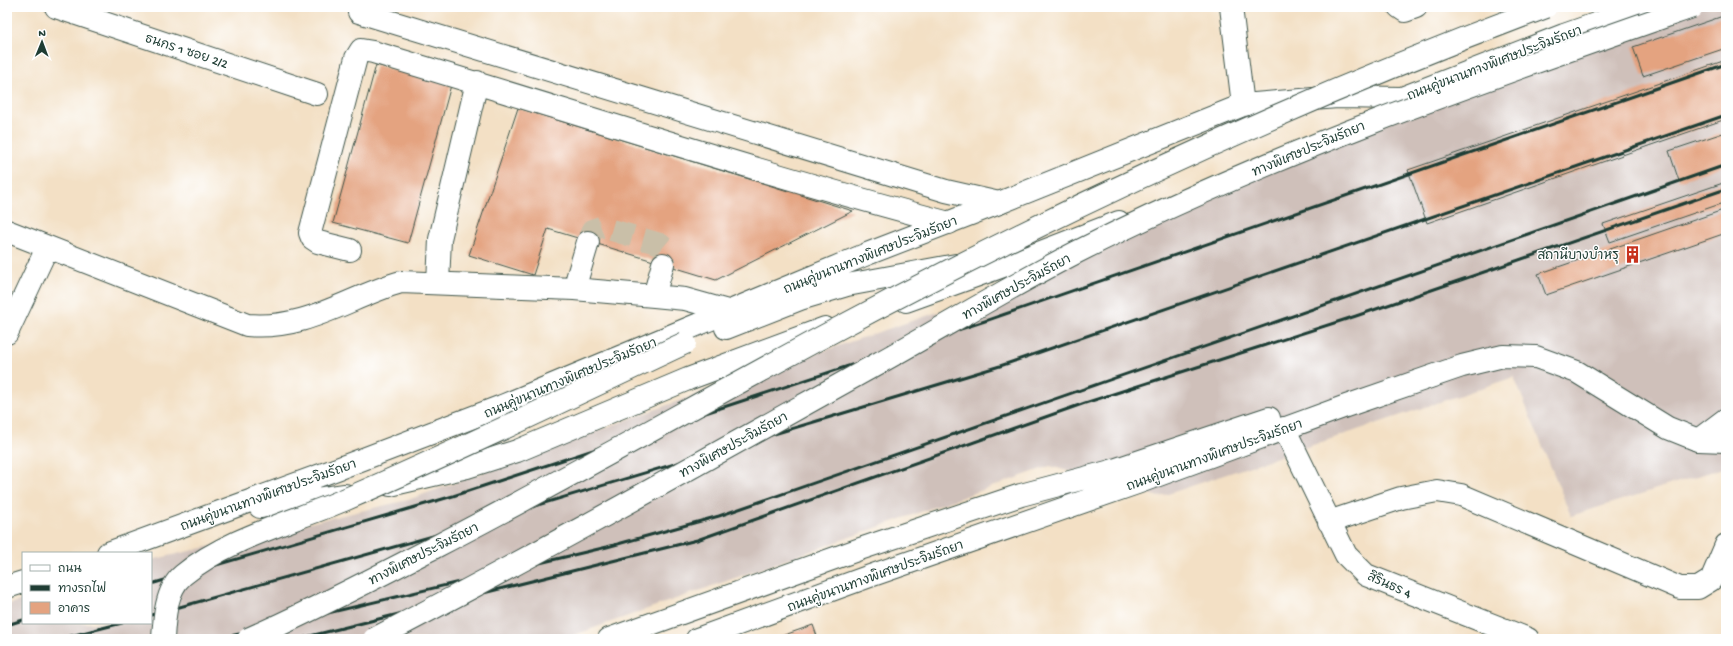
<svg xmlns="http://www.w3.org/2000/svg" width="1733" height="646" font-family="'Gochi Hand','Playpen Sans Thai',sans-serif">
	<rect width="100%" height="100%" fill="#fff"/>
	<filter id="ink" filterUnits="userSpaceOnUse"><feTurbulence type="fractalNoise" baseFrequency=".025" numOctaves="2"/><feDisplacementMap in="SourceGraphic" scale="8" xChannelSelector="R" yChannelSelector="G"/><feConvolveMatrix kernelMatrix="1 2 1 2 8 2 1 2 1" color-interpolation-filters="sRGB"/></filter>
	<filter id="wash" filterUnits="userSpaceOnUse"><feTurbulence type="fractalNoise" baseFrequency=".012" numOctaves="4" result="noise"/><feDisplacementMap in="SourceGraphic" scale="16" xChannelSelector="R" yChannelSelector="G"/><feGaussianBlur stdDeviation="0.9" result="paint"/><feColorMatrix in="noise" values="0 0 0 0 0 0 0 0 0 0 0 0 0 0 0 0 0 1.4 0 .05"/><feComposite in="paint" operator="in"/></filter>
	<g filter="url(#wash)">
		<rect width="100%" height="100%" fill="#f3e0c5"/>
		<path fill="#cfc0ba" d="M 1697,7 L 1726,7 L 1726,467 L 1571,516 L 1514,377 L 1159,497 L 1050,466 L 563,639 L 7,639 L 7,605 L 23,600 L 23,623 L 151,623 L 151,560 L 408,500 L 714,388 L 994,293 L 1328,144 Z"/>
		<g id="blocks">
			<path fill="#e4a380" d="M 1726,15 L 1726,48 L 1643,76 L 1633,47 Z
				M 1726,60 L 1726,119 L 1427,223 L 1408,170 Z
				M 376,65 L 451,85 L 408,243 L 333,223 Z
				M 518,108 L 853,211 L 716,280 L 548,229 L 533,275 L 469,255 Z
				M 1726,132 L 1726,165 L 1679,181 L 1669,151 Z
				M 1726,182 L 1726,202 L 1610,242 L 1603,224 Z
				M 1726,209 L 1726,233 L 1546,295 L 1538,274 Z
				M 813,625 L 818,639 L 776,639 L 776,638 Z"/>
		</g>
	</g>
	<g filter="url(#ink)">
		<use href="#blocks" fill-opacity="0" stroke="#3f554a" stroke-width="1"/>
		<g fill="none" stroke-linecap="round" stroke-linejoin="round">
			<path stroke="#c9bfa8" stroke-width="22" stroke-dasharray="22 11" stroke-linecap="butt" d="M 588,242 L 592,230 L 601,227 L 660,244 L 666,249 L 663,264"/>
			<defs>
				<path id="minor" d="M 56,7 L 317,94
					M 1399,7 L 1405,11 L 1416,7
					M 359,12 L 946,191 L 999,203
					M 7,231 L 247,325 C 308,330 346,298 401,282 L 574,289 L 654,296 L 685,299 L 728,311
					M 350,250 L 318,242 L 312,238 L 310,233 L 356,58 L 361,50 L 373,52 C 565,109 755,172 949,223
					M 438,283 L 440,239 L 477,82
					M 574,289 L 588,242
					M 654,296 L 663,264
					M 7,333 L 47,248
					M 1284,428 L 1346,555 L 1366,575 L 1528,639
					M 1698,440 L 1726,419
					M 1329,522 L 1401,498 L 1437,491 L 1461,495 L 1680,588 L 1698,588 L 1711,580 L 1726,545"/>
				<path id="major" d="M 1231,7 L 1243,105
					M 906,301 L 1031,256 L 1119,222
					M 726,328 L 800,299 L 847,285 L 956,265
					M 390,485 L 467,467 L 517,451 L 688,379 L 825,328
					M 260,507 L 345,495
					M 108,553 L 337,469 L 502,406 L 867,254 L 999,203 L 1243,105 L 1337,97 L 1402,98 L 1564,35 L 1644,7
					M 7,587 L 23,582
					M 609,639 L 860,549 L 1021,495 L 1111,471 L 1269,418
					M 697,639 L 870,576 L 1137,483 L 1346,406 L 1462,366 L 1503,356 L 1536,357 L 1577,372 L 1668,428 L 1698,440 L 1726,441"/>
			</defs>
			<use href="#minor" stroke="#3f554a" stroke-width="24"/>
			<use href="#major" stroke="#3f554a" stroke-width="24"/>
			<use href="#minor" stroke="#fff" stroke-width="22"/>
			<use href="#major" stroke="#fff" stroke-width="22"/>
			<path stroke="#1f3d34" stroke-width="3" d="M 151,584 L 453,496 L 985,321 L 1726,64
				M 151,615 L 458,529 L 1000,366 L 1726,115
				M 7,625 L 23,620
				M 59,639 L 122,623
				M 218,639 L 607,547 L 719,516 L 1726,165
				M 298,639 L 697,540 L 1085,403 L 1356,316 L 1726,189"/>
			<defs>
				<path id="major-bridge" d="M 163,639 C 164,619 166,589 183,575 C 226,539 292,522 344,500 C 459,451 572,396 685,343"/>
				<path id="highway-bridge" d="M 248,639 C 313,611 374,578 437,546 C 568,478 696,405 826,335 C 1059,210 1299,99 1546,7
					M 374,639 C 544,551 710,457 877,364 C 944,327 1009,287 1077,252 C 1274,152 1483,80 1692,7"/>
			</defs>
			<use href="#major-bridge" stroke="#3f554a" stroke-width="24" stroke-linecap="butt"/>
			<use href="#highway-bridge" stroke="#3f554a" stroke-width="24" stroke-linecap="butt"/>
			<use href="#major-bridge" stroke="#fff" stroke-width="22"/>
			<use href="#highway-bridge" stroke="#fff" stroke-width="22"/>
		</g>
	</g>
	<defs>
		<symbol id="building-bare" viewBox="-9 -9 18 18"><path d="M-4-6H4V6H1V3H-1V6H-4ZM-2.5-4.3h1.7v1.8h-1.7ZM.8-4.3h1.7v1.8H.8ZM-2.5-1h1.7V.8h-1.7ZM.8-1h1.7V.8H.8Z" fill="#c8321e" stroke="#fff" stroke-width="2.5" paint-order="stroke"/></symbol>
	</defs>
	<g fill-rule="evenodd">
		<use href="#building-bare" x="1620" y="242" width="25" height="25"/>
	</g>
	<g text-anchor="middle" stroke-width="3" stroke-linejoin="round" paint-order="stroke">
		<g font-size="13" fill="#1f3d34" stroke="#fff">
			<text transform="translate(187 50) rotate(18)" y="5">ธนกร 1 ซอย 2/2</text>
			<text transform="translate(1494 62) rotate(-21)" y="5">ถนนคู่ขนานทางพิเศษประจิมรัถยา</text>
			<text transform="translate(1308 148) rotate(-23)" y="5">ทางพิเศษประจิมรัถยา</text>
			<text transform="translate(870 254) rotate(-22)" y="5">ถนนคู่ขนานทางพิเศษประจิมรัถยา</text>
			<text transform="translate(1016 286) rotate(-29)" y="5">ทางพิเศษประจิมรัถยา</text>
			<text transform="translate(570 377) rotate(-23)" y="5">ถนนคู่ขนานทางพิเศษประจิมรัถยา</text>
			<text transform="translate(733 444) rotate(-29)" y="5">ทางพิเศษประจิมรัถยา</text>
			<text transform="translate(1214 454) rotate(-20)" y="5">ถนนคู่ขนานทางพิเศษประจิมรัถยา</text>
			<text transform="translate(268 494) rotate(-20)" y="5">ถนนคู่ขนานทางพิเศษประจิมรัถยา</text>
			<text transform="translate(423 553) rotate(-27)" y="5">ทางพิเศษประจิมรัถยา</text>
			<text transform="translate(875 575) rotate(-20)" y="5">ถนนคู่ขนานทางพิเศษประจิมรัถยา</text>
			<text transform="translate(1390 584) rotate(24)" y="5">สิรินธร 4</text>
		</g>
		<g font-size="13" fill="#1f3d34" stroke="#fff" text-anchor="end">
			<text x="1619" y="259">สถานีบางบำหรุ</text>
		</g>
	</g>
	<rect width="1733" height="646" fill="none" stroke="#fff" stroke-width="24"/>
	<rect x="22" y="552" width="130" height="72" fill="#ffffff" stroke="#a5b1ae"/>
	<rect x="30" y="565" width="20" height="6" fill="#ffffff" stroke="#a5b1ae"/>
	<text x="58" y="572" font-size="12" fill="#1f3d34">ถนน</text>
	<rect x="30" y="585" width="20" height="6" fill="#1f3d34" stroke="#a5b1ae"/>
	<text x="58" y="592" font-size="12" fill="#1f3d34">ทางรถไฟ</text>
	<rect x="30" y="602" width="20" height="12" fill="#e4a380" stroke="#a5b1ae"/>
	<text x="58" y="612" font-size="12" fill="#1f3d34">อาคาร</text>
	<g transform="translate(42 42) rotate(1)" stroke="#ffffff" stroke-width="3" paint-order="stroke">
	<path d="M0-3L7 15L0 10L-7 15Z" fill="#1f3d34"/>
	<text y="-6" font-size="11" font-weight="bold" text-anchor="middle" fill="#1f3d34">N</text>
	</g>
</svg>
